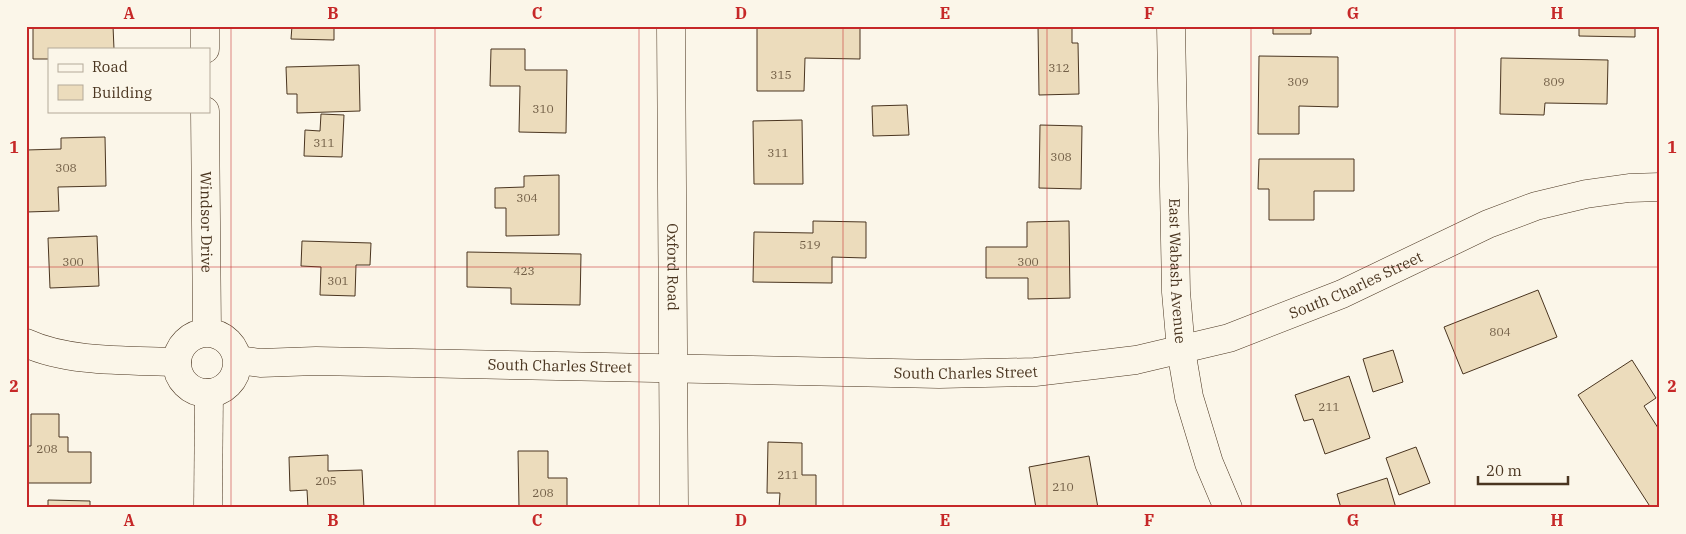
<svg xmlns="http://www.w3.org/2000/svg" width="1686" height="534" font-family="'IBM Plex Serif',serif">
	<rect width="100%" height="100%" fill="#fbf6e9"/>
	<path fill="#ecdcbc" stroke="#4a3520" d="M 33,26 L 113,26 L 114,49 L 49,49 L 49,59 L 33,59 Z
		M 292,26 L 334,26 L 334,40 L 291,39 Z
		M 757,26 L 860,26 L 860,59 L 805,58 L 804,91 L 757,91 Z
		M 1038,26 L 1072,26 L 1072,43 L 1078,43 L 1079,94 L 1039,95 Z
		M 1273,26 L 1311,26 L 1311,34 L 1273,34 Z
		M 1579,26 L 1635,26 L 1635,37 L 1579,36 Z
		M 491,49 L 525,49 L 525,70 L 567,70 L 566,133 L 519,132 L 520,86 L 490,86 Z
		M 1259,56 L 1338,57 L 1338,107 L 1299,106 L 1299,134 L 1258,134 Z
		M 1501,58 L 1608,60 L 1607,104 L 1545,103 L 1544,115 L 1500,114 Z
		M 359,65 L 360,111 L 297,113 L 297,94 L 287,94 L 286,67 Z
		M 907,105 L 909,135 L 873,136 L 872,106 Z
		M 321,114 L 344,115 L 342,157 L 304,156 L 305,130 L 320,131 Z
		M 802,120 L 803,184 L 754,184 L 753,121 Z
		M 1040,125 L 1082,126 L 1081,189 L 1039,188 Z
		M 105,137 L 106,186 L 58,187 L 59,211 L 26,212 L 26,150 L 61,149 L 61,138 Z
		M 1259,159 L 1354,159 L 1354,191 L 1314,191 L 1314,220 L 1269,220 L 1269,189 L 1258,189 Z
		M 559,175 L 559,235 L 506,236 L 506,208 L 495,208 L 495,188 L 524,187 L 524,176 Z
		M 813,221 L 866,222 L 866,258 L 832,257 L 832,283 L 753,282 L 754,232 L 813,233 Z
		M 1069,221 L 1070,298 L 1028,299 L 1028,278 L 986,278 L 986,247 L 1027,247 L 1027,222 Z
		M 97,236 L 99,286 L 50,288 L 48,238 Z
		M 302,241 L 371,243 L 370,265 L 356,265 L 355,296 L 320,295 L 321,267 L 301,266 Z
		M 467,252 L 581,254 L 580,305 L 511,304 L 511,288 L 467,287 Z
		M 1538,290 L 1557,337 L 1463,374 L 1444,327 Z
		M 1393,350 L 1403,382 L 1373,392 L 1363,359 Z
		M 1632,360 L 1656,398 L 1644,406 L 1660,431 L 1660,508 L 1651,508 L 1578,395 Z
		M 1349,376 L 1370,438 L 1325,454 L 1313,419 L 1304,421 L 1295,395 Z
		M 31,414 L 59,414 L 59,437 L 68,437 L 68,452 L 91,452 L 91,483 L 26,483 L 26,446 L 31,446 Z
		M 768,442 L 802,443 L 802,475 L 816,475 L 816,508 L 779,508 L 780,493 L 767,493 Z
		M 1416,447 L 1430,483 L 1399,495 L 1386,458 Z
		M 518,451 L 548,451 L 548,478 L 567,478 L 567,508 L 519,508 Z
		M 328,455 L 328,471 L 362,470 L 364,508 L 308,508 L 307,490 L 290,491 L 289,457 Z
		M 1089,456 L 1098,508 L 1036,508 L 1029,467 Z
		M 1387,478 L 1396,508 L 1341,508 L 1337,494 Z
		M 48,500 L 90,501 L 90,508 L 48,508 Z"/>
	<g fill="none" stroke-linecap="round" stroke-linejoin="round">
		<defs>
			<g id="minor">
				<path d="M 205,26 L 205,49"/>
				<path id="s1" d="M 671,26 L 674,508"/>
				<path id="s2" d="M 1171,26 L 1176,292 L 1181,350 L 1189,397 L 1209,463 L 1228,508"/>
				<path id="s3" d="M 205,111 L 207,332"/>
				<circle cx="207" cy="363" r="30"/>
				<path d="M 26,343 C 69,363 130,360 177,362"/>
				<path id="s4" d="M 238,360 L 260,363 L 316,361 L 939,374 L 1035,372 L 1136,360 L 1229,338 L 1342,294 L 1488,224 L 1536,206 L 1586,194 L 1629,188 L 1660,187"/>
				<path d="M 208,508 L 209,393"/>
			</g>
		</defs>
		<use href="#minor" stroke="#4a3520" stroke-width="29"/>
		<use href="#minor" stroke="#fbf6e9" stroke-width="28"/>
	</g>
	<path fill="none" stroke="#c62828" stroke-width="1" stroke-opacity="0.55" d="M 231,26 L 231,508M 435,26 L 435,508M 639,26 L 639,508M 843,26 L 843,508M 1047,26 L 1047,508M 1251,26 L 1251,508M 1455,26 L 1455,508M 26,267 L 1660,267"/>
	<g text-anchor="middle" stroke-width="4" stroke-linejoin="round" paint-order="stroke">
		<g font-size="12" fill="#725f47">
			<text x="1059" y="72">312</text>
			<text x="781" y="79">315</text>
			<text x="1298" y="86">309</text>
			<text x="1554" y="86">809</text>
			<text x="543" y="113">310</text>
			<text x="324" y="147">311</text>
			<text x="778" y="157">311</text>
			<text x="1061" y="161">308</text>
			<text x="66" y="172">308</text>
			<text x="527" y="202">304</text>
			<text x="810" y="249">519</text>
			<text x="73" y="266">300</text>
			<text x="1028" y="266">300</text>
			<text x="524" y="275">423</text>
			<text x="338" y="285">301</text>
			<text x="1500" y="336">804</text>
			<text x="1329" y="411">211</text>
			<text x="47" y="453">208</text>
			<text x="788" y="479">211</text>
			<text x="326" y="485">205</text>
			<text x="1063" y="491">210</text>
			<text x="543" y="497">208</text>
		</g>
		<g font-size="15" fill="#4a3520" stroke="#fbf6e9">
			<text dy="5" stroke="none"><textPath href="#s3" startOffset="111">Windsor Drive</textPath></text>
			<text dy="5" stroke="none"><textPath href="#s1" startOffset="241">Oxford Road</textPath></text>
			<text dy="5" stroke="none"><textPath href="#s2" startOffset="245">East Wabash Avenue</textPath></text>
			<text dy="5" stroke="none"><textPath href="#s4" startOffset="1132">South Charles Street</textPath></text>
			<text dy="5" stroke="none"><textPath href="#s4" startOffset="322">South Charles Street</textPath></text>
			<text dy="5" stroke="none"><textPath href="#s4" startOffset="728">South Charles Street</textPath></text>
		</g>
	</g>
	<rect width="1686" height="534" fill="none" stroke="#fbf6e9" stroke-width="55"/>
	<rect x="48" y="48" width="162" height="65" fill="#fbf6e9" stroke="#b4a999"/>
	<rect x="58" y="64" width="25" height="8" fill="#fbf6e9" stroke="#b4a999"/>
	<text x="92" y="72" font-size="15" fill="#4a3520">Road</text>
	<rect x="58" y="85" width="25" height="15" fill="#ecdcbc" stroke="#b4a999"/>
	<text x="92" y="98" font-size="15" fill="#4a3520">Building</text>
	<path d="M1478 476v8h90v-8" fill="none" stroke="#4a3520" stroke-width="2.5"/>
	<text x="1486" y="476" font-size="15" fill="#4a3520" stroke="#fbf6e9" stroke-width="4" paint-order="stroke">20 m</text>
	<rect x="28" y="28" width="1630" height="478" fill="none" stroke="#c62828" stroke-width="2"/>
	<g font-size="16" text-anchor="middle" font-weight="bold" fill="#c62828">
		<text x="129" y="19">A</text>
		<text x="333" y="19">B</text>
		<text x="537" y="19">C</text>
		<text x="741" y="19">D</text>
		<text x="945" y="19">E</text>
		<text x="1149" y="19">F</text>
		<text x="1353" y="19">G</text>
		<text x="1557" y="19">H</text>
		<text x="14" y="153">1</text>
		<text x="1672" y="153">1</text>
		<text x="14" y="392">2</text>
		<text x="1672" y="392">2</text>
		<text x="129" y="526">A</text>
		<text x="333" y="526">B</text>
		<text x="537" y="526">C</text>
		<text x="741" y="526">D</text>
		<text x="945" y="526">E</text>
		<text x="1149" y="526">F</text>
		<text x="1353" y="526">G</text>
		<text x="1557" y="526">H</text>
	</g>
</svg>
